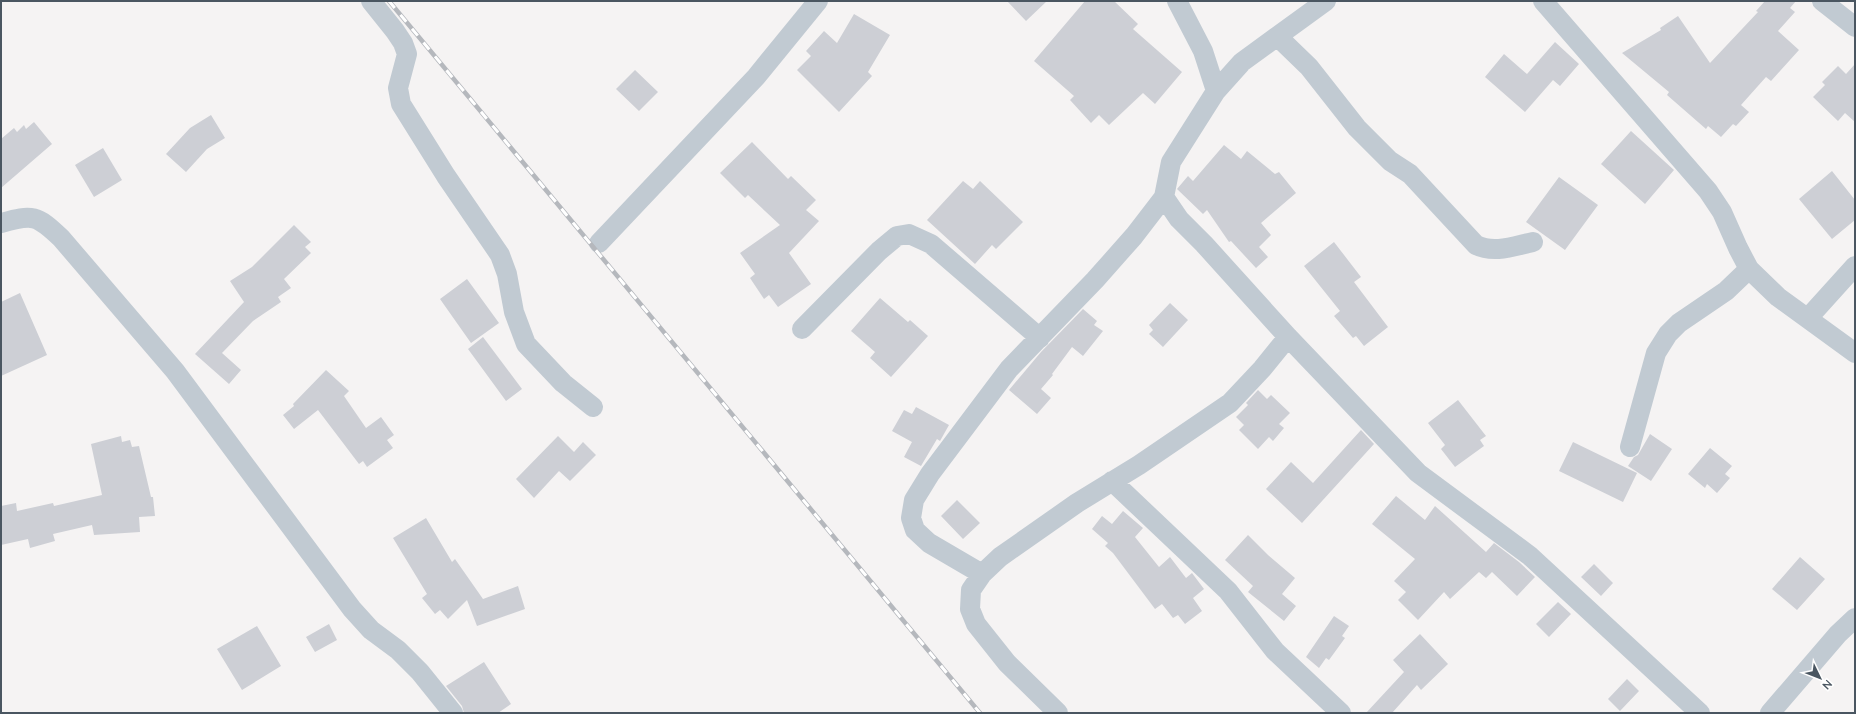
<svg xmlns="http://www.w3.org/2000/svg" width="1856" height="714" font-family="Mulish,sans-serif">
	<rect width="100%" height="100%" fill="#f5f3f3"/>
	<path fill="#cdcfd5" d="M 1007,1 L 1047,1 L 1026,21 Z
		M 1085,1 L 1114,1 L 1138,24 L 1133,29 L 1182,72 L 1155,104 L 1143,93 L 1109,125 L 1099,115 L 1091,123 L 1070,100 L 1074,96 L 1034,61 Z
		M 1765,1 L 1796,1 L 1790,8 L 1795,12 L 1778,31 L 1799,50 L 1771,81 L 1766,77 L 1741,105 L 1749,112 L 1736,126 L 1733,124 L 1721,137 L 1708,126 L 1706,129 L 1667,95 L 1669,92 L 1622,53 L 1661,30 L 1660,28 L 1678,16 L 1710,63 L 1758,12 L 1756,11 Z
		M 854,14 L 890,35 L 868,72 L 872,76 L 839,112 L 797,70 L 811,56 L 806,51 L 824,31 L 837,43 Z
		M 1555,42 L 1579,64 L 1560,86 L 1553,80 L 1525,112 L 1485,77 L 1504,54 L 1527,74 Z
		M 1855,64 L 1855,122 L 1845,113 L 1838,121 L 1813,97 L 1825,85 L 1822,82 L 1838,66 L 1846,74 Z
		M 635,70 L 658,92 L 639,111 L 616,89 Z
		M 211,115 L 225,138 L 207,149 L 186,172 L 166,154 L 190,128 Z
		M 34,122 L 52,144 L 1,188 L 1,139 L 14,128 L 17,132 L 24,125 L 26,129 Z
		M 1631,131 L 1674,170 L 1645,204 L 1601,164 Z
		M 752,142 L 788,179 L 791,176 L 816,200 L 806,210 L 819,221 L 789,253 L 811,284 L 778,307 L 769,295 L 764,299 L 750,278 L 755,274 L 740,253 L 780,225 L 748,195 L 745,198 L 720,173 Z
		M 1224,145 L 1241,159 L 1247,151 L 1275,174 L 1279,172 L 1296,193 L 1261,223 L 1271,235 L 1259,247 L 1268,257 L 1256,268 L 1231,241 L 1229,242 L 1207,210 L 1203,214 L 1177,189 L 1188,176 L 1193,181 Z
		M 103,148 L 122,180 L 94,197 L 75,165 Z
		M 1832,171 L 1855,200 L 1855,220 L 1832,239 L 1799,199 Z
		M 1559,177 L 1598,205 L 1565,250 L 1526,222 Z
		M 963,181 L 973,189 L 980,181 L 1023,222 L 996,249 L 992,245 L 975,264 L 927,220 Z
		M 294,225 L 311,242 L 305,247 L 311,253 L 284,279 L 291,288 L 278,297 L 281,302 L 253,321 L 222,353 L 241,370 L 229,384 L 195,354 L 244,302 L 230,281 L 252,267 Z
		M 1334,242 L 1361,277 L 1354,282 L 1388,327 L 1364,346 L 1356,336 L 1353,338 L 1334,316 L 1340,311 L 1304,266 Z
		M 467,279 L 499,323 L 471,343 L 440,299 Z
		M 20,293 L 47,355 L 1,376 L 1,302 Z
		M 880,298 L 908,322 L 910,320 L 928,336 L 891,377 L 870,358 L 875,352 L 851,331 Z
		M 1170,303 L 1188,320 L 1163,347 L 1149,334 L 1153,330 L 1149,325 Z
		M 1083,309 L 1097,321 L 1094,325 L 1103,331 L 1083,356 L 1072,347 L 1052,374 L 1053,375 L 1041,389 L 1051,398 L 1037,414 L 1009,390 L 1041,352 Z
		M 483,337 L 522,389 L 506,401 L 468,349 Z
		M 326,370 L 349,391 L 344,396 L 366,428 L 381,417 L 394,435 L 387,440 L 393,448 L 367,467 L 363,461 L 359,464 L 318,410 L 294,429 L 283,415 L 294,406 L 293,404 Z
		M 1258,390 L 1267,399 L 1271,395 L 1290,413 L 1279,424 L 1284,428 L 1273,441 L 1269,437 L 1258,449 L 1239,430 L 1244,425 L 1236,417 L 1248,405 L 1246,403 Z
		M 1458,400 L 1486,436 L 1480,440 L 1484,446 L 1455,467 L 1441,449 L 1445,445 L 1428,423 Z
		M 916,407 L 949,425 L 940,441 L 937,439 L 921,466 L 904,457 L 912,442 L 892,431 L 904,410 L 912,414 Z
		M 1361,430 L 1374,444 L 1302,523 L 1266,489 L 1291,462 L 1313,483 Z
		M 1650,434 L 1672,449 L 1651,481 L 1628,466 L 1634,457 L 1638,455 Z
		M 121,436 L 122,442 L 130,440 L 132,447 L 139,446 L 151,497 L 153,497 L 155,516 L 139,517 L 140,532 L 94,535 L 92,525 L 53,534 L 55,541 L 30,548 L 28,539 L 1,545 L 1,506 L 16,503 L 17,511 L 53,503 L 54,506 L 102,495 L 91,444 Z
		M 558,436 L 574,452 L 583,442 L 596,455 L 570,481 L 559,471 L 534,498 L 516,479 Z
		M 1573,442 L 1637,473 L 1623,502 L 1559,471 Z
		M 1710,448 L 1732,466 L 1725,474 L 1730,478 L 1717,493 L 1707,484 L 1705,488 L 1688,474 Z
		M 1396,496 L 1425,520 L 1435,506 L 1486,552 L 1494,543 L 1519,562 L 1535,577 L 1517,596 L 1492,572 L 1486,578 L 1479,572 L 1450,599 L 1444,592 L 1418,620 L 1398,600 L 1406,592 L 1394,581 L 1415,559 L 1372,524 Z
		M 957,500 L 980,523 L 963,539 L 941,516 Z
		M 1123,511 L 1143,528 L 1135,537 L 1159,567 L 1170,557 L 1186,578 L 1192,573 L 1204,589 L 1193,598 L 1202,611 L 1185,624 L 1178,615 L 1173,618 L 1162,604 L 1155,609 L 1113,553 L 1105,546 L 1108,543 L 1092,529 L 1102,516 L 1112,524 Z
		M 426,518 L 452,562 L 455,559 L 483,599 L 518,586 L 525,609 L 477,626 L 467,600 L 448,619 L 440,610 L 435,614 L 422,598 L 427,594 L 393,538 Z
		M 1248,535 L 1268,555 L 1295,578 L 1282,594 L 1296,606 L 1284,621 L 1248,592 L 1253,586 L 1225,560 Z
		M 1800,557 L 1825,579 L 1797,610 L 1772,589 Z
		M 1594,564 L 1613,583 L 1601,596 L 1581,577 Z
		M 1558,602 L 1571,614 L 1549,637 L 1536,624 Z
		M 1334,616 L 1349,626 L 1342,636 L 1345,638 L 1329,660 L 1326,658 L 1319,668 L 1306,657 Z
		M 329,624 L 337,640 L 315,652 L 306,637 Z
		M 257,626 L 281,666 L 242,690 L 217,649 Z
		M 1420,634 L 1448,664 L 1421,690 L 1417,685 L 1392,713 L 1366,713 L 1404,672 L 1393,660 Z
		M 484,662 L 511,704 L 498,713 L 464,713 L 462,706 L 446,686 Z
		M 1627,679 L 1639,691 L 1620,711 L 1608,699 Z"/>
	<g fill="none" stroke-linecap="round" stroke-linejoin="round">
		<path stroke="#c1cad2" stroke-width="20" d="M 371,1 L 395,31 L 403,43 L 407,54 L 398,88 L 401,104 L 446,176 L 500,255 L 507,274 L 514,312 L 526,344 L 563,383 L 593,407
			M 1177,1 L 1203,51 L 1216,91
			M 1326,1 L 1242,62 L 1216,91 L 1171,162 L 1164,197 L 1179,219 L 1204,244 L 1288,337 L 1418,473 L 1530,556 L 1700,713
			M 1543,1 L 1708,191 L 1722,212 L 1738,248 L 1749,269 L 1778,297 L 1855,353
			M 1822,1 L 1855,27
			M 1278,37 L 1309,67 L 1357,128 L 1390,161 L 1410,174 L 1476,245 C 1494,254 1514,246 1533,242
			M 1,223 C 33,214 37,215 61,238 L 175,371 L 352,609 L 371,630 L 398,650 L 420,672 L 453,713
			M 599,243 L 756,77 L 818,1
			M 1808,318 L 1855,266
			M 802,329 L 879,251 L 897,236 L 909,234 L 931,244 L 1040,338
			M 1630,447 L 1656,353 L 1668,334 L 1679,323 L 1726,291 L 1749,269
			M 1112,481 L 1228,591 L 1275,651 L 1341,713
			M 982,574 L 929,543 L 915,530 L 911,518 L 914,500 L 930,474 L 1009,369 L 1095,280 L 1134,236 L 1164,197
			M 1058,713 L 1007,663 L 976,624 L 970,609 L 971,590 L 982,574 L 1000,557 L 1077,503 L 1139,465 L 1230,403 L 1262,369 L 1288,337
			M 1770,713 L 1838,634 L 1855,618"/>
		<defs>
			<path id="rail" d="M 389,1 L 980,713"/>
		</defs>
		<use href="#rail" stroke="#b5b8bd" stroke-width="4.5"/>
		<use href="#rail" stroke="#fff" stroke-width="3" stroke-dasharray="9" stroke-linecap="butt"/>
	</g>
	<rect width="1856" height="714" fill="none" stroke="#4a5661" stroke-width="4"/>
	<g transform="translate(1820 678) rotate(133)" stroke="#ffffff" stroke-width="3" paint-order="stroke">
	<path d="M0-3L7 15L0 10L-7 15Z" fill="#4a5661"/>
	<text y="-6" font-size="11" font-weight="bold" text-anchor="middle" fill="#4a5661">N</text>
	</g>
</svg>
